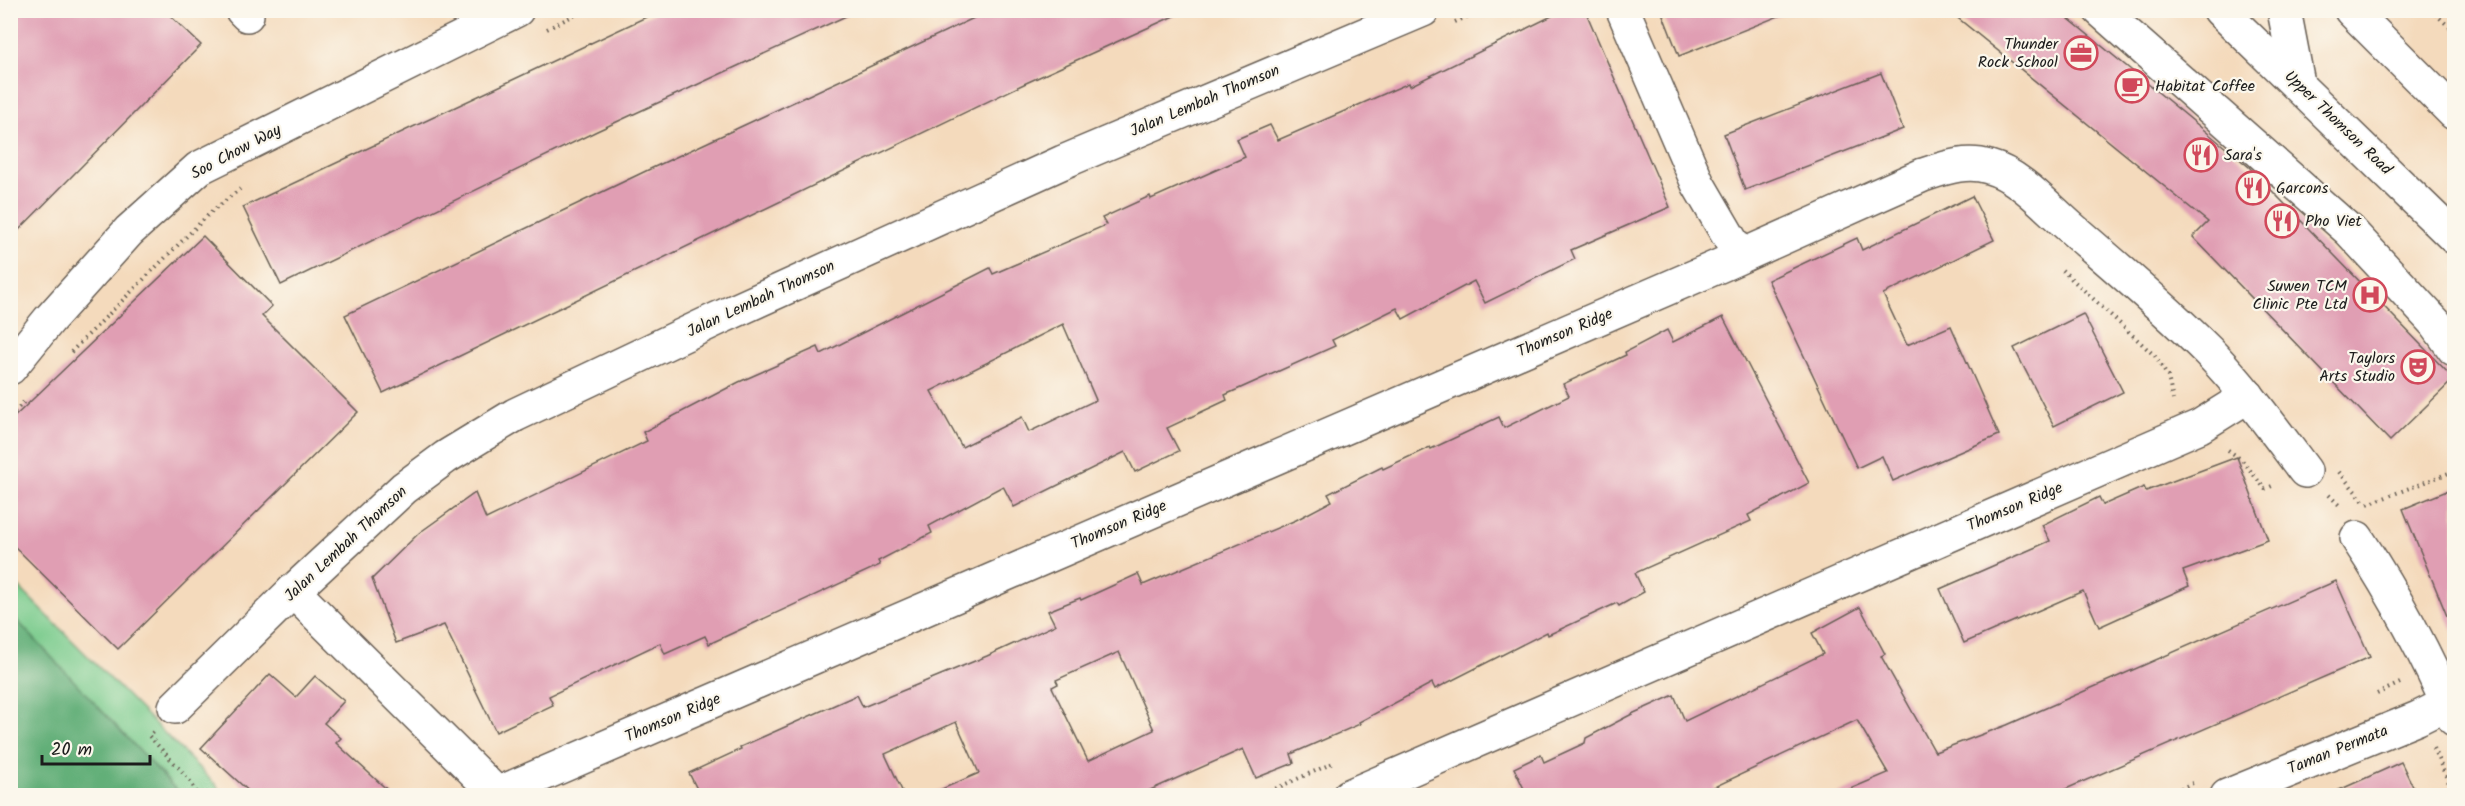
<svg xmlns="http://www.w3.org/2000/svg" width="2465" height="806" font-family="Kalam,sans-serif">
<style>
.green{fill:#79cb8c;stroke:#4a7454;stroke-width:1.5}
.forest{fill:#62af78;stroke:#3f664a;stroke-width:1.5}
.building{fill:#e09eb3;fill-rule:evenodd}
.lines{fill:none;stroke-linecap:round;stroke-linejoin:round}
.minor-casing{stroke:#685e54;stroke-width:36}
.tertiary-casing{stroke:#685e54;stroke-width:36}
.primary-casing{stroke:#685e54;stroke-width:36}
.path{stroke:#685e54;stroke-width:4;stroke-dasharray:1.5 4.5;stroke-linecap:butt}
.minor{stroke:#fff;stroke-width:33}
.tertiary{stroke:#fff;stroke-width:33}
.primary{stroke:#fff;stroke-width:33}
.labels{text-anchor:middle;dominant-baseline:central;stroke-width:4.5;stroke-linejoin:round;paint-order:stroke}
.poi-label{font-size:16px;fill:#1c1c1c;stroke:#fbf7ec;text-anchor:start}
.street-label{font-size:16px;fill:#1c1c1c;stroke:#fbf7ec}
</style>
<rect width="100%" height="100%" fill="#fbf7ec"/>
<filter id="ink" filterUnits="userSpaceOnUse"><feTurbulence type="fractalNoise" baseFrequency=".0167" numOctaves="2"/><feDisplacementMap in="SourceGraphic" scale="12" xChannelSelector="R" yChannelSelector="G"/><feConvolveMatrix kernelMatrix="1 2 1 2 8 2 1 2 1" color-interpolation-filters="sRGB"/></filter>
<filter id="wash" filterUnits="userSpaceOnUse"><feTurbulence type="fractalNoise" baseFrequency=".008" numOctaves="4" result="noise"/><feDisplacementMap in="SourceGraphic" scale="24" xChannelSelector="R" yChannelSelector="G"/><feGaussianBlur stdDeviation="1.35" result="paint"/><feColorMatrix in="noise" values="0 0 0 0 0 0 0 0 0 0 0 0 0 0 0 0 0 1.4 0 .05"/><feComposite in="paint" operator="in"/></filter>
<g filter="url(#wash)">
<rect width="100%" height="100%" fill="#f4dabc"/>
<path class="green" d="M10 578 226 795H11Z"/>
<path class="forest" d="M10 614H11L181 795H11Z"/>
<g id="blocks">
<g class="building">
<path d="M10 10H164L201 45 10 239Z"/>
<path d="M661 10H859L597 131 281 285 243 207Z"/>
<path d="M991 10H1187L1026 83 383 393 345 315 648 170Z"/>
<path d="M1564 10H1585L1670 207 1571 250 1575 259 1485 303 1474 281 1403 319 1397 308 1332 340 1335 346 1225 395 1227 400 1167 428 1179 451 1135 472 1125 452 1014 507 1003 486 929 526 932 533 878 561 880 565 709 644 705 636 665 654 660 643 549 696 553 705 496 732 444 625 396 643 372 579 419 533 475 493 486 519 647 441 643 432 739 382 818 347 821 354 990 268 993 274 1106 225 1102 218 1150 196 1151 199 1245 157 1237 139 1270 125 1278 140 1409 83 1410 86ZM1063 324 1096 400 1029 432 1022 417 962 447 931 391Z"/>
<path d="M1661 10H1789V12L1679 56Z"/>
<path d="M1948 10H2058L2249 167 2454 379 2390 441 2193 237 2208 222Z"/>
<path d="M1881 73 1903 129 1745 190 1724 134Z"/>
<path d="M1972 196 1994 240 1883 294 1907 345 1951 326 1999 435 1893 481 1882 456 1857 468 1768 280 1857 238 1862 250Z"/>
<path d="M203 236 272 306 262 316 358 412 118 649 10 542V421Z"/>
<path d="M2083 314 2123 392 2054 426 2014 348Z"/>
<path d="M1723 317 1809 483 1748 515 1751 521 1635 573 1644 592 1619 606 1617 603 1548 635 1547 632 1435 689 1432 683 1359 722 1360 724 1291 754 1294 763 1256 778 1243 749 1139 795H928L979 773 956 722 885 754 904 795H700L689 773 741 749 740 747 857 695 863 707 987 656 1055 625 1048 611 1080 598 1081 600 1138 574 1143 585 1296 520 1332 501 1328 494 1382 467 1383 469 1430 447 1431 449 1499 417 1504 428 1569 396 1563 384 1626 355 1625 352 1667 330 1673 342ZM1119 652 1154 730 1088 761 1052 687 1058 684 1056 680Z"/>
<path d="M2237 457 2268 540 2183 571 2189 586 2099 627 2083 591 1964 643 1940 589 2050 541 2042 525 2099 497 2103 505 2144 487 2146 491Z"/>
<path d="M2454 488V633L2403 509Z"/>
<path d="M2336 581 2370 657 2052 795H1836L1888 773 1857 720 1714 787 1718 795H1527L1514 768 1541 755 1544 762 1585 743 1586 738 1634 713 1674 695 1685 721 1823 654 1812 633 1860 607 1885 654 1881 656 1935 752 2007 725Z"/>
<path d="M270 674 296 697 315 676 344 701 324 723 341 738 336 743 393 795H253L201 748Z"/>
<path d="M2401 762 2417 795H2328L2386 769Z"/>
</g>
</g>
</g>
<g filter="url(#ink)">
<use href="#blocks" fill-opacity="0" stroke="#685e54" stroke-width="1.5"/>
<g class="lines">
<g class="minor-casing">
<g id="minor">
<path d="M242 10 247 15"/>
<path d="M1623 10 1698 184 1740 256"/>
<path d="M2100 10 2350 231 2436 324 2454 349"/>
<path d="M10 368 49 320 129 231 199 168 517 10"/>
<path d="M2357 538C2395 596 2427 655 2454 719"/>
<path d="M293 591 499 796"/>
<path d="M175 707 293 591 404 488 446 457 515 415 717 319 1063 162 1423 10"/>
<path d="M497 794 1726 263 1923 175C1945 168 1966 160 1989 167 2019 175 2046 206 2069 226 2116 267 2164 307 2208 351 2244 388 2274 430 2305 471"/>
<path d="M1349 796 2200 426 2248 396"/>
<path d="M2227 796 2418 718 2448 703"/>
</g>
</g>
<g class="tertiary-casing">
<path id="tertiary" d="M2284 10 2298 83"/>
</g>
<g class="primary-casing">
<g id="primary">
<path d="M2220 10 2454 237"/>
<path d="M2351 10 2454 113"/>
</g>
</g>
<g class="path">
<path d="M2431 10 2454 31"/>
<path d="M1455 22 1482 10"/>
<path d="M547 29 584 10"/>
<path d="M2062 270 2155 356 2168 377 2173 400"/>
<path d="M71 352 212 211 240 189"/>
<path d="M10 416 25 401"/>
<path d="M2228 450 2242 460 2265 489 2272 486"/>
<path d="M2339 472 2365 503"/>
<path d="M2329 495 2341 507"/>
<path d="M2368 504 2454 471"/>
<path d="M2377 694 2400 683"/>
<path d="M153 732 149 736 188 778 199 796"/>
<path d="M2433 748 2454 794"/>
<path d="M1259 796 1333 763"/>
<path d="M2164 796 2195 782"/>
</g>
<use href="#minor" class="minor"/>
<use href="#tertiary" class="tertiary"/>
<use href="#primary" class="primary"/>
</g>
</g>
<defs>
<g id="office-ring" transform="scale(1.725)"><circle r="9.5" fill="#fbf7ec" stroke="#d1495b" stroke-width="1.5"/><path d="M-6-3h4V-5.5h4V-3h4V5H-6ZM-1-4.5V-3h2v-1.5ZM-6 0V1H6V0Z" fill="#d1495b"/></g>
<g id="cafe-ring" transform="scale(1.725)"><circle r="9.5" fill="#fbf7ec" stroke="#d1495b" stroke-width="1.5"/><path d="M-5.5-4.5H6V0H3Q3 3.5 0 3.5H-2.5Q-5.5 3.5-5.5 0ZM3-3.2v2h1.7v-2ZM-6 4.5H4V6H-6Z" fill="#d1495b"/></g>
<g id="restaurant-ring" transform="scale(1.725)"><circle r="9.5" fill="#fbf7ec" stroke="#d1495b" stroke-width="1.5"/><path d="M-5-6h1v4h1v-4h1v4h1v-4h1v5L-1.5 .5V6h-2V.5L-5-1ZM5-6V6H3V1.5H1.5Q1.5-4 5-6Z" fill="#d1495b"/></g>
<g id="hospital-ring" transform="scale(1.725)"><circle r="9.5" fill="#fbf7ec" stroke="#d1495b" stroke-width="1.5"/><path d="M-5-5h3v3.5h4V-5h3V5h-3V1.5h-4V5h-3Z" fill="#d1495b"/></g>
<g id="theatre-ring" transform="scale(1.725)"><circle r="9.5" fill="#fbf7ec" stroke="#d1495b" stroke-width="1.5"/><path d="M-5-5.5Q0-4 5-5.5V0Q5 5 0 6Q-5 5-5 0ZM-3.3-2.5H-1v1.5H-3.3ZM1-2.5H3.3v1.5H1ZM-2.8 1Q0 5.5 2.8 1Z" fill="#d1495b"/></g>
</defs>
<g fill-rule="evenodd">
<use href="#office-ring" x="2081" y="53"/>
<use href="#cafe-ring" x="2132" y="86"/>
<use href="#restaurant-ring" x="2201" y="155"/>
<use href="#restaurant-ring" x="2253" y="188"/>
<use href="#restaurant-ring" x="2282" y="221"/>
<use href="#hospital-ring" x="2370" y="295"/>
<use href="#theatre-ring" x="2418" y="367"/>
</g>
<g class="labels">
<g class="poi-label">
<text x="2058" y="44" text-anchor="end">Thunder<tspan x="2058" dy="18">Rock School</tspan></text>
<text x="2155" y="86">Habitat Coffee</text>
<text x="2224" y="155">Sara's</text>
<text x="2276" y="188">Garcons</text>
<text x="2305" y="221">Pho Viet</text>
<text x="2347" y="286" text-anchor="end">Suwen TCM<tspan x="2347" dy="18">Clinic Pte Ltd</tspan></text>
<text x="2395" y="358" text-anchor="end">Taylors<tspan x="2395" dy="18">Arts Studio</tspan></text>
</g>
<g class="street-label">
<text transform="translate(1205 101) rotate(-23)">Jalan Lembah Thomson</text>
<text transform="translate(2338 123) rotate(44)">Upper Thomson Road</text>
<text transform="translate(236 152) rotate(-28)">Soo Chow Way</text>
<text transform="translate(761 299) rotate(-25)">Jalan Lembah Thomson</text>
<text transform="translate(1565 333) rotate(-23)">Thomson Ridge</text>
<text transform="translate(2015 507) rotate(-23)">Thomson Ridge</text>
<text transform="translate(1119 525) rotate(-23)">Thomson Ridge</text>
<text transform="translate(346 544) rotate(-43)">Jalan Lembah Thomson</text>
<text transform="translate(673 718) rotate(-23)">Thomson Ridge</text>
<text transform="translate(2338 750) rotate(-22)">Taman Permata</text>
</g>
</g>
<rect width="2465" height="806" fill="none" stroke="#fbf7ec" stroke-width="36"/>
<path d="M42 755v9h108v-9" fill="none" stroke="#1c1c1c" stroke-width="3"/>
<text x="51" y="755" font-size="18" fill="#1c1c1c" stroke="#fbf7ec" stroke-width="4.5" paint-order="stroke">20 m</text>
</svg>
